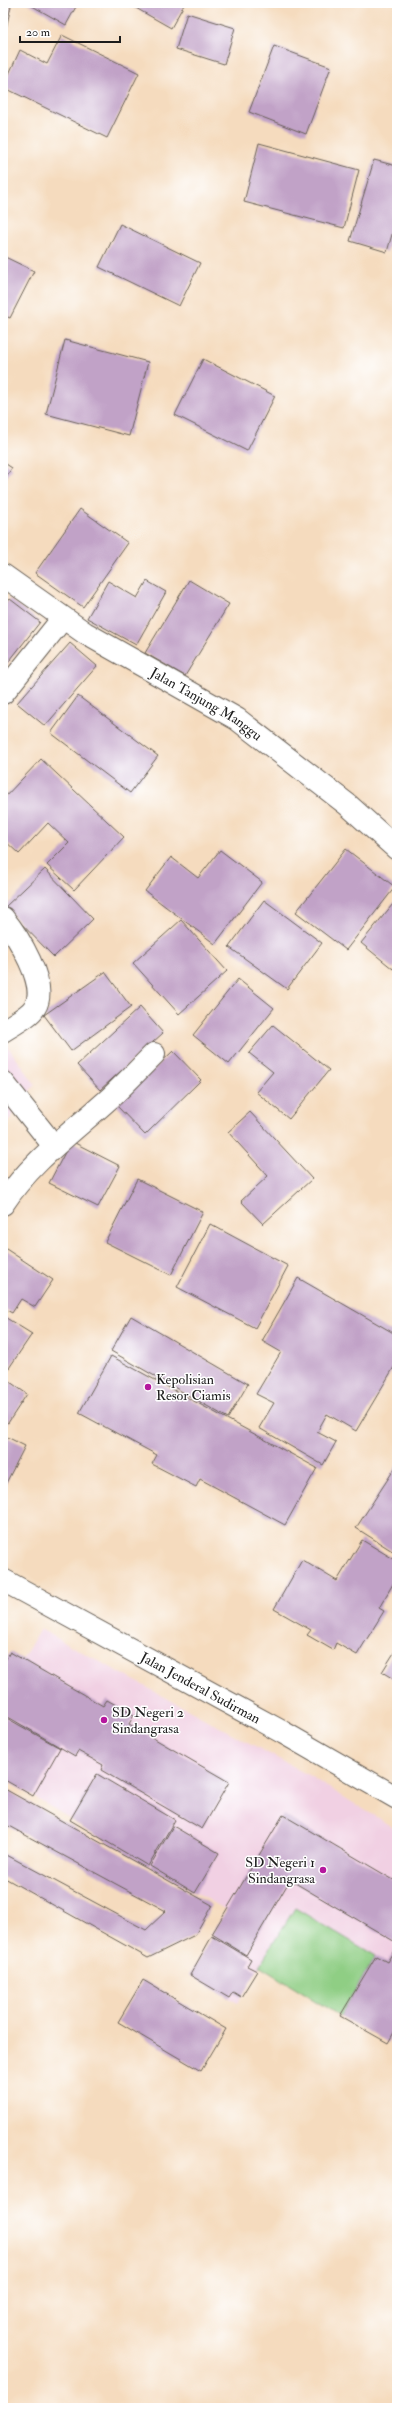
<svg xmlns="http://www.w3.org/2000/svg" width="400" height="2411" font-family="'IM FELL Double Pica',serif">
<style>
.built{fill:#f1d0e3}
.green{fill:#8fce84;stroke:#567550}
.building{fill:#c1a2c7}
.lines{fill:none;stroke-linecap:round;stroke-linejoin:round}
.minor-casing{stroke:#685f55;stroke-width:24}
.trunk-casing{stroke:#685f55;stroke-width:24}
.minor{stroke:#fff;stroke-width:22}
.trunk{stroke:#fff;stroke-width:22}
.poi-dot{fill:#b5179e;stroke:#fff;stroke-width:1.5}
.labels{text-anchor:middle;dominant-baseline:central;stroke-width:3;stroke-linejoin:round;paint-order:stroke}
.street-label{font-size:14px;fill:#1c1c1c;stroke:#fff}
.poi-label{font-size:14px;fill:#1c1c1c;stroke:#fff;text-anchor:start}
</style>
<rect width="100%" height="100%" fill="#fff"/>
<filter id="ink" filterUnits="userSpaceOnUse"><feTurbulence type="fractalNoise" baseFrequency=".025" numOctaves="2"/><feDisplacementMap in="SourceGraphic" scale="8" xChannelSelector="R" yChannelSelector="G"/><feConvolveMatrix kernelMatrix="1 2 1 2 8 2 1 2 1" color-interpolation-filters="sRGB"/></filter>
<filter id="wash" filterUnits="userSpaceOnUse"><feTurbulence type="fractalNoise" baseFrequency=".012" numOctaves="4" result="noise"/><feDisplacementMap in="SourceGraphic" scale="16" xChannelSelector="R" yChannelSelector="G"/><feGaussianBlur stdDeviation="0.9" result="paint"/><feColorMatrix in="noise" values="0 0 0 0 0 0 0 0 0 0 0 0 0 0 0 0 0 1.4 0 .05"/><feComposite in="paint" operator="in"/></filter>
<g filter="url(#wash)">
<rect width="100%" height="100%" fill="#f5dbbe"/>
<g class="built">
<path d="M3 1040 35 1084 3 1129Z"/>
<path d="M40 1629 308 1775 397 1830V2027L388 2043 260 1966 238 2003 190 1975 226 1910 3 1779V1664L22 1660Z"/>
</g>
<path class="green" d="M295 1908 376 1956 340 2016 259 1966Z"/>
<g id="blocks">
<g class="building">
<path d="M27 3H78L66 25Z"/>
<path d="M127 3H185L171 28Z"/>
<path d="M3 5 11 6 4 38H3Z"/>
<path d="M187 13 235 28 224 64 176 49Z"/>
<path d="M62 35 139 73 107 138 3 87 20 50 47 64Z"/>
<path d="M274 46 331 67 306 134 249 112Z"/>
<path d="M259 143 359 170 344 228 244 202Z"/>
<path d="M374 160 397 166V217L387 252 350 241Z"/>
<path d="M120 224 200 263 179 306 99 267Z"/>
<path d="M3 256 34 271 10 318 3 315Z"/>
<path d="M65 340 148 362 129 436 46 414Z"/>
<path d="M203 359 275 396 247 451 175 415Z"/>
<path d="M3 462 12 468 3 481Z"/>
<path d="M80 509 128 543 83 607 35 573Z"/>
<path d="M189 580 229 604 185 676 145 653Z"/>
<path d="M108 581 137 598 147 581 166 592 136 645 87 618Z"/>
<path d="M10 599 40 622 3 669V607Z"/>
<path d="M70 643 97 666 45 726 17 703Z"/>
<path d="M78 696 158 756 130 793 51 733Z"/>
<path d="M41 759 124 837 74 890 47 865 69 843 48 823 19 854 3 839V799Z"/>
<path d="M346 849 395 887 346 950 296 912Z"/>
<path d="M220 850 262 882 215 944 145 891 171 857 198 878Z"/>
<path d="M45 869 93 919 54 957 5 907Z"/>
<path d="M397 899V964L393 969 361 943Z"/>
<path d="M264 900 322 943 287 989 229 947Z"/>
<path d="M181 920 227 971 179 1014 133 963Z"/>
<path d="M105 972 131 1007 71 1051 44 1015Z"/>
<path d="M238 979 274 1008 229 1064 193 1035Z"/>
<path d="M140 1007 163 1033 100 1090 77 1065Z"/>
<path d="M273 1025 329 1070 289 1119 256 1092 273 1072 249 1053Z"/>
<path d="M173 1051 201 1080 145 1135 116 1105Z"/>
<path d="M250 1112 312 1179 263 1224 241 1201 268 1176 228 1132Z"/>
<path d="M71 1141 120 1166 98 1207 49 1183Z"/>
<path d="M137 1179 203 1212 171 1275 105 1242Z"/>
<path d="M210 1224 288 1266 255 1328 177 1287Z"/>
<path d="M3 1247 53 1280 35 1307 21 1299 12 1313 3 1308Z"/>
<path d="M298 1278 397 1335V1362L356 1431 327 1414 317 1432 336 1442 323 1465 259 1428 274 1403 256 1394 281 1352 262 1341Z"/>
<path d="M3 1316 32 1334 3 1377 27 1394 8 1423 3 1420Z"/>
<path d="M131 1316 248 1384 228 1418 111 1351Z"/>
<path d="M111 1356 317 1468 285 1525 200 1479 196 1487 152 1464 157 1455 79 1413Z"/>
<path d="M3 1435 25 1446 3 1489Z"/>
<path d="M397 1465V1554L356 1528Z"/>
<path d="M362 1540 397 1561V1577L379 1608 384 1611 357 1655 336 1643 333 1650 307 1635 311 1630 274 1609 302 1560 337 1581Z"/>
<path d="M397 1648V1681L382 1672Z"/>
<path d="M10 1652 103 1706 107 1700 134 1715 129 1724 229 1782 202 1829 101 1770 103 1765 78 1751 75 1756 3 1714V1664Z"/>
<path d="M3 1716 60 1748 33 1796 3 1779Z"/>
<path d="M97 1774 175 1820 148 1866 70 1820Z"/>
<path d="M3 1788 212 1905 195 1935 148 1958 3 1877V1853L146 1930 166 1911 3 1823Z"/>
<path d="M283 1815 397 1882V1943L290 1880 246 1955 212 1934Z"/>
<path d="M173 1826 219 1853 195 1893 150 1866Z"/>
<path d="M212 1936 251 1959 247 1966 257 1971 241 1997 233 1992 229 1998 190 1975Z"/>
<path d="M397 1946V2027L388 2043 340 2016 376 1956 387 1962Z"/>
<path d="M143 1980 226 2029 201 2071 118 2022Z"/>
</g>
</g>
</g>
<g filter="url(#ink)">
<use href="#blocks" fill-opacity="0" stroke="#685f55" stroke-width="1"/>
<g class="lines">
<g class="minor-casing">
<g id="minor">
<path id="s1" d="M3 575 85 633 237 719 348 805 397 849"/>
<path d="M3 693 63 618"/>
<path d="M3 918C17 935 49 985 35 1007 29 1017 13 1024 3 1031"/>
<path d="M3 1082 54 1146"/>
<path d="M3 1204C31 1161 74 1131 111 1097 126 1083 140 1068 154 1054"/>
</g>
</g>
<g class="trunk-casing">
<g id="trunk">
<path id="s2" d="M3 1580 284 1733 397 1798"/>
</g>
</g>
<use href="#minor" class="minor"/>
<use href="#trunk" class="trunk"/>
</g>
</g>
<g class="poi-dot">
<circle cx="148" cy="1387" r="4"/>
<circle cx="104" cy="1720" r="4"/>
<circle cx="323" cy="1870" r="4"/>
</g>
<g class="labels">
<g class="street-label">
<text stroke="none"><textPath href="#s1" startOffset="241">Jalan Tanjung Manggu</textPath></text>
<text stroke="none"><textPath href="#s2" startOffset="225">Jalan Jenderal Sudirman</textPath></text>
</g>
<g class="poi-label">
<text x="156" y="1379">Kepolisian<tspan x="156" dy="16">Resor Ciamis</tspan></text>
<text x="112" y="1712">SD Negeri 2<tspan x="112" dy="16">Sindangrasa</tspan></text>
<text x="315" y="1862" text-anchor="end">SD Negeri 1<tspan x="315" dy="16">Sindangrasa</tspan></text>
</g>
</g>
<rect width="400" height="2411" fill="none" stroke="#fff" stroke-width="16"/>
<path d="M20 36v6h100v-6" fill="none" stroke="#1c1c1c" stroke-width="2"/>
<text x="26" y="36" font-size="12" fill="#1c1c1c" stroke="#ffffff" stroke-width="3" paint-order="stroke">20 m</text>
</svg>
